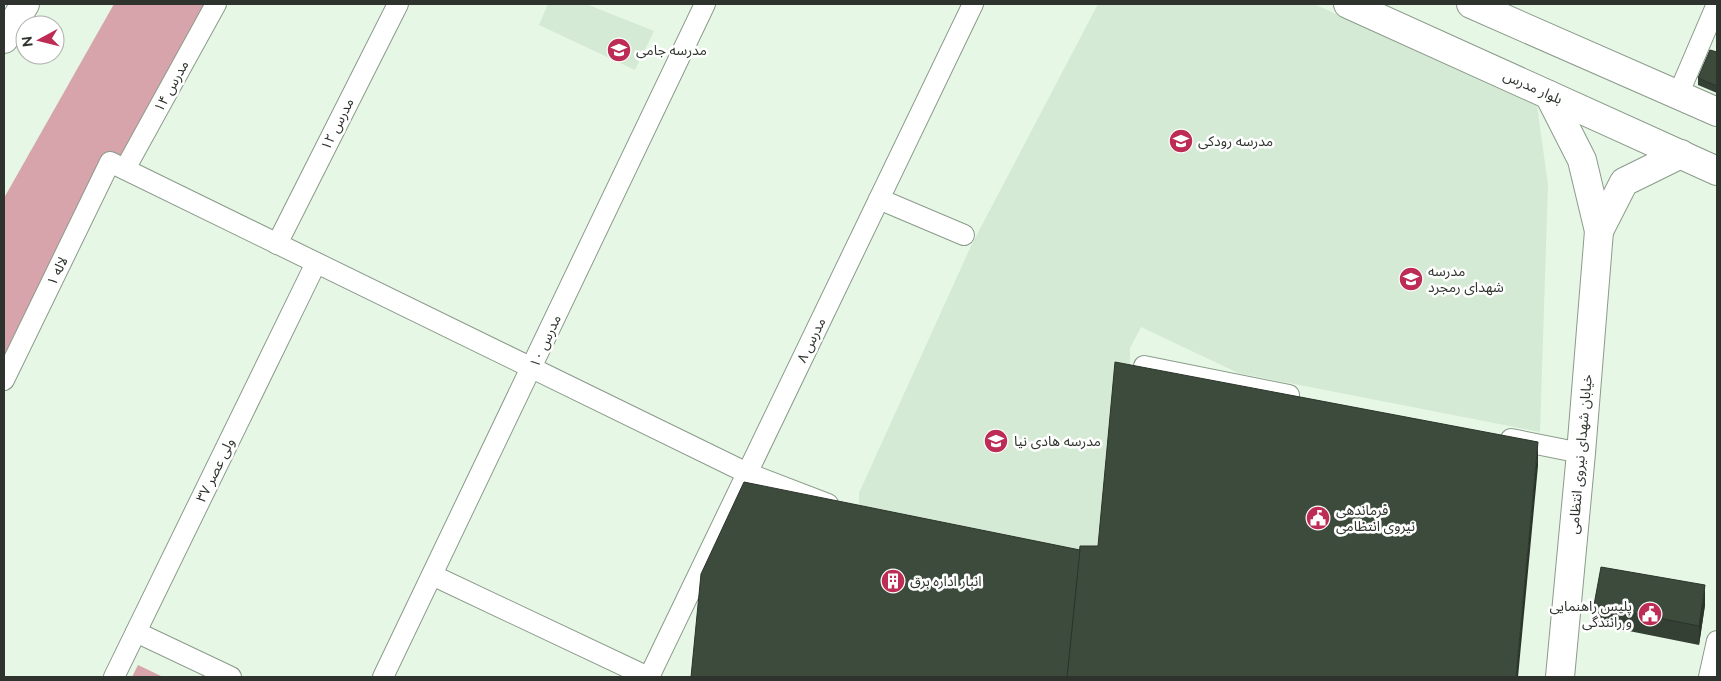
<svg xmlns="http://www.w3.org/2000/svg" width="1721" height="681" font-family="Raleway,'Noto Sans Arabic',sans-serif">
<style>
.built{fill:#d4ead4}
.forest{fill:#d7a4ab}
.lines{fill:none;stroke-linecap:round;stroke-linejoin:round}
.street-casing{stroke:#8b9b8b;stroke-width:22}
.secondary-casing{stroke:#8b9b8b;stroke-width:30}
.highway-casing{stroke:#8b9b8b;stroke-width:30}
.street{stroke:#fff;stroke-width:20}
.secondary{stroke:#fff;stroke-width:28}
.highway{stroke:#fff;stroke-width:28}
.wall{fill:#344034}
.shaded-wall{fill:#2b342b}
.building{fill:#3d4b3d;stroke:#2b342b}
.labels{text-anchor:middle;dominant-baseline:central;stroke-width:5;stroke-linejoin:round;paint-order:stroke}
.poi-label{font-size:14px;fill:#2e342d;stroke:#fff;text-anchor:start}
.street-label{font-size:14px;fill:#2e342d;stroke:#fff}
</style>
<rect width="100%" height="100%" fill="#e6f7e6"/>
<g class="built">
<path d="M548 4H586L654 31 635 70 539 25Z"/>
<path d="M1098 4H1314L1537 105 1548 185 1540 432 1238 373 1141 327 1130 348V389L1098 570 859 525V493L971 246Z"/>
</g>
<g class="forest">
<path d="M114 4H204L4 380V198Z"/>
<path d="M138 665 163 677H132Z"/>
</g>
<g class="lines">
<g class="street-casing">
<g id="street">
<path d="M1678 95 1717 4"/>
<path d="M125 169 216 4"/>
<path d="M879 199 964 235"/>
<path d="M277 244 398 4"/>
<path d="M1144 366 1289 395"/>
<path d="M4 380 110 162 747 473 828 504"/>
<path d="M1511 439 1581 453"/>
<path d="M432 575 648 677"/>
<path d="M136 632 231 677"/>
<path d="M114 677 316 263"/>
<path d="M383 677 705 4"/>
<path d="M649 677 973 4"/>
<path d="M1709 677 1717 641"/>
</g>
</g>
<g class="secondary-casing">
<g id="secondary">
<path d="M1348 4 1717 171"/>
<path d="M1471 4 1717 112"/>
<path d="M1549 95 1582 160 1599 231 1624 182 1681 154"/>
<path d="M1560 677 1581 453 1599 231"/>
</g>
</g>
<g class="highway-casing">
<path id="highway" d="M4 39 25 4"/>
</g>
<use href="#street" class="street"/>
<use href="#secondary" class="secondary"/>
<use href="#highway" class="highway"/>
</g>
<g class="wall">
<path d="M1717 52V93L1698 85V78Z"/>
<path d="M1594 605H1705L1699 645 1594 624Z"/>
</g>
<g class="shaded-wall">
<path d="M1538 442V466L1518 677H1516Z"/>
<path d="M1705 585V605L1699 645V626Z"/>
</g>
<g class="building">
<path d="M1710 50 1717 52V86L1698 78Z"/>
<path d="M1115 362 1538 442 1516 677H1067L1080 546H1098Z"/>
<path d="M744 482 1080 550 1067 677H691L701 574Z"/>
<path d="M1601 567 1705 585 1699 626 1594 605Z"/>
</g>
<defs>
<g id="school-disc" transform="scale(1.25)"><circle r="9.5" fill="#bc2c54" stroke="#fff"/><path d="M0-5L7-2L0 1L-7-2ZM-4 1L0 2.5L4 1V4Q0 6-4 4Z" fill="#fff"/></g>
<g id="civic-disc" transform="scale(1.25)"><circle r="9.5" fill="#bc2c54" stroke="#fff"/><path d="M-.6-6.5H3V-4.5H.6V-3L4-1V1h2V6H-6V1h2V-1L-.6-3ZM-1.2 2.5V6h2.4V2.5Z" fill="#fff"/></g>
<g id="building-disc" transform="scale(1.25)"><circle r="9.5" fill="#bc2c54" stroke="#fff"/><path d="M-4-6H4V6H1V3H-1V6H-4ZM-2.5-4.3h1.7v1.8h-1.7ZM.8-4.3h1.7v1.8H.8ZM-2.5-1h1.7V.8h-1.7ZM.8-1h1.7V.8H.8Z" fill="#fff"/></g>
</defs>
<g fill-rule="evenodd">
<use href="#school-disc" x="619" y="50"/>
<use href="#school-disc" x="1181" y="141"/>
<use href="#school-disc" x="1411" y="279"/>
<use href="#school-disc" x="996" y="441"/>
<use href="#civic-disc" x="1318" y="518"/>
<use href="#building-disc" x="893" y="581"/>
<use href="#civic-disc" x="1650" y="614"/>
</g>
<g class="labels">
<g class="poi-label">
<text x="636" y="50">مدرسه جامی</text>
<text x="1198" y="141">مدرسه رودکی</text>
<text x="1428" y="271">مدرسه<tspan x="1428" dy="16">شهدای رمجرد</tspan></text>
<text x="1014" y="441">مدرسه هادی نیا</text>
<text x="1336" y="510">فرماندهی<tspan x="1336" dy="16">نیروی انتظامی</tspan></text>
<text x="910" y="581">انبار اداره برق</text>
<text x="1632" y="606" text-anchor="end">پلیس راهنمایی<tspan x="1632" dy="16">و رانندگی</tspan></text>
</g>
<g class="street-label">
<text transform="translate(171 86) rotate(-61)">مدرس ۱۴</text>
<text transform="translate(1533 87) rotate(24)">بلوار مدرس</text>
<text transform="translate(337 124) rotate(-63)">مدرس ۱۲</text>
<text transform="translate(57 271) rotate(-64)">لاله ۱</text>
<text transform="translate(811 340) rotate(-64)">مدرس ۸</text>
<text transform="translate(545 341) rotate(-65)">مدرس ۱۰</text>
<text transform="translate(1580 454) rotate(-85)">خیابان شهدای نیروی انتظامی</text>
<text transform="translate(215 470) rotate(-64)">ولی عصر ۳۷</text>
</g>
</g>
<rect width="1721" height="681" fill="none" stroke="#2e342d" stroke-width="10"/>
<g transform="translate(40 40) rotate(263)"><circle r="24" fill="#ffffff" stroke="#abaeab"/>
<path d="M0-4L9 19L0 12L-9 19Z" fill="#bc2c54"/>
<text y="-8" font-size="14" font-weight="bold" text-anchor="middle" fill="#2e342d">N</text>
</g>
</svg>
